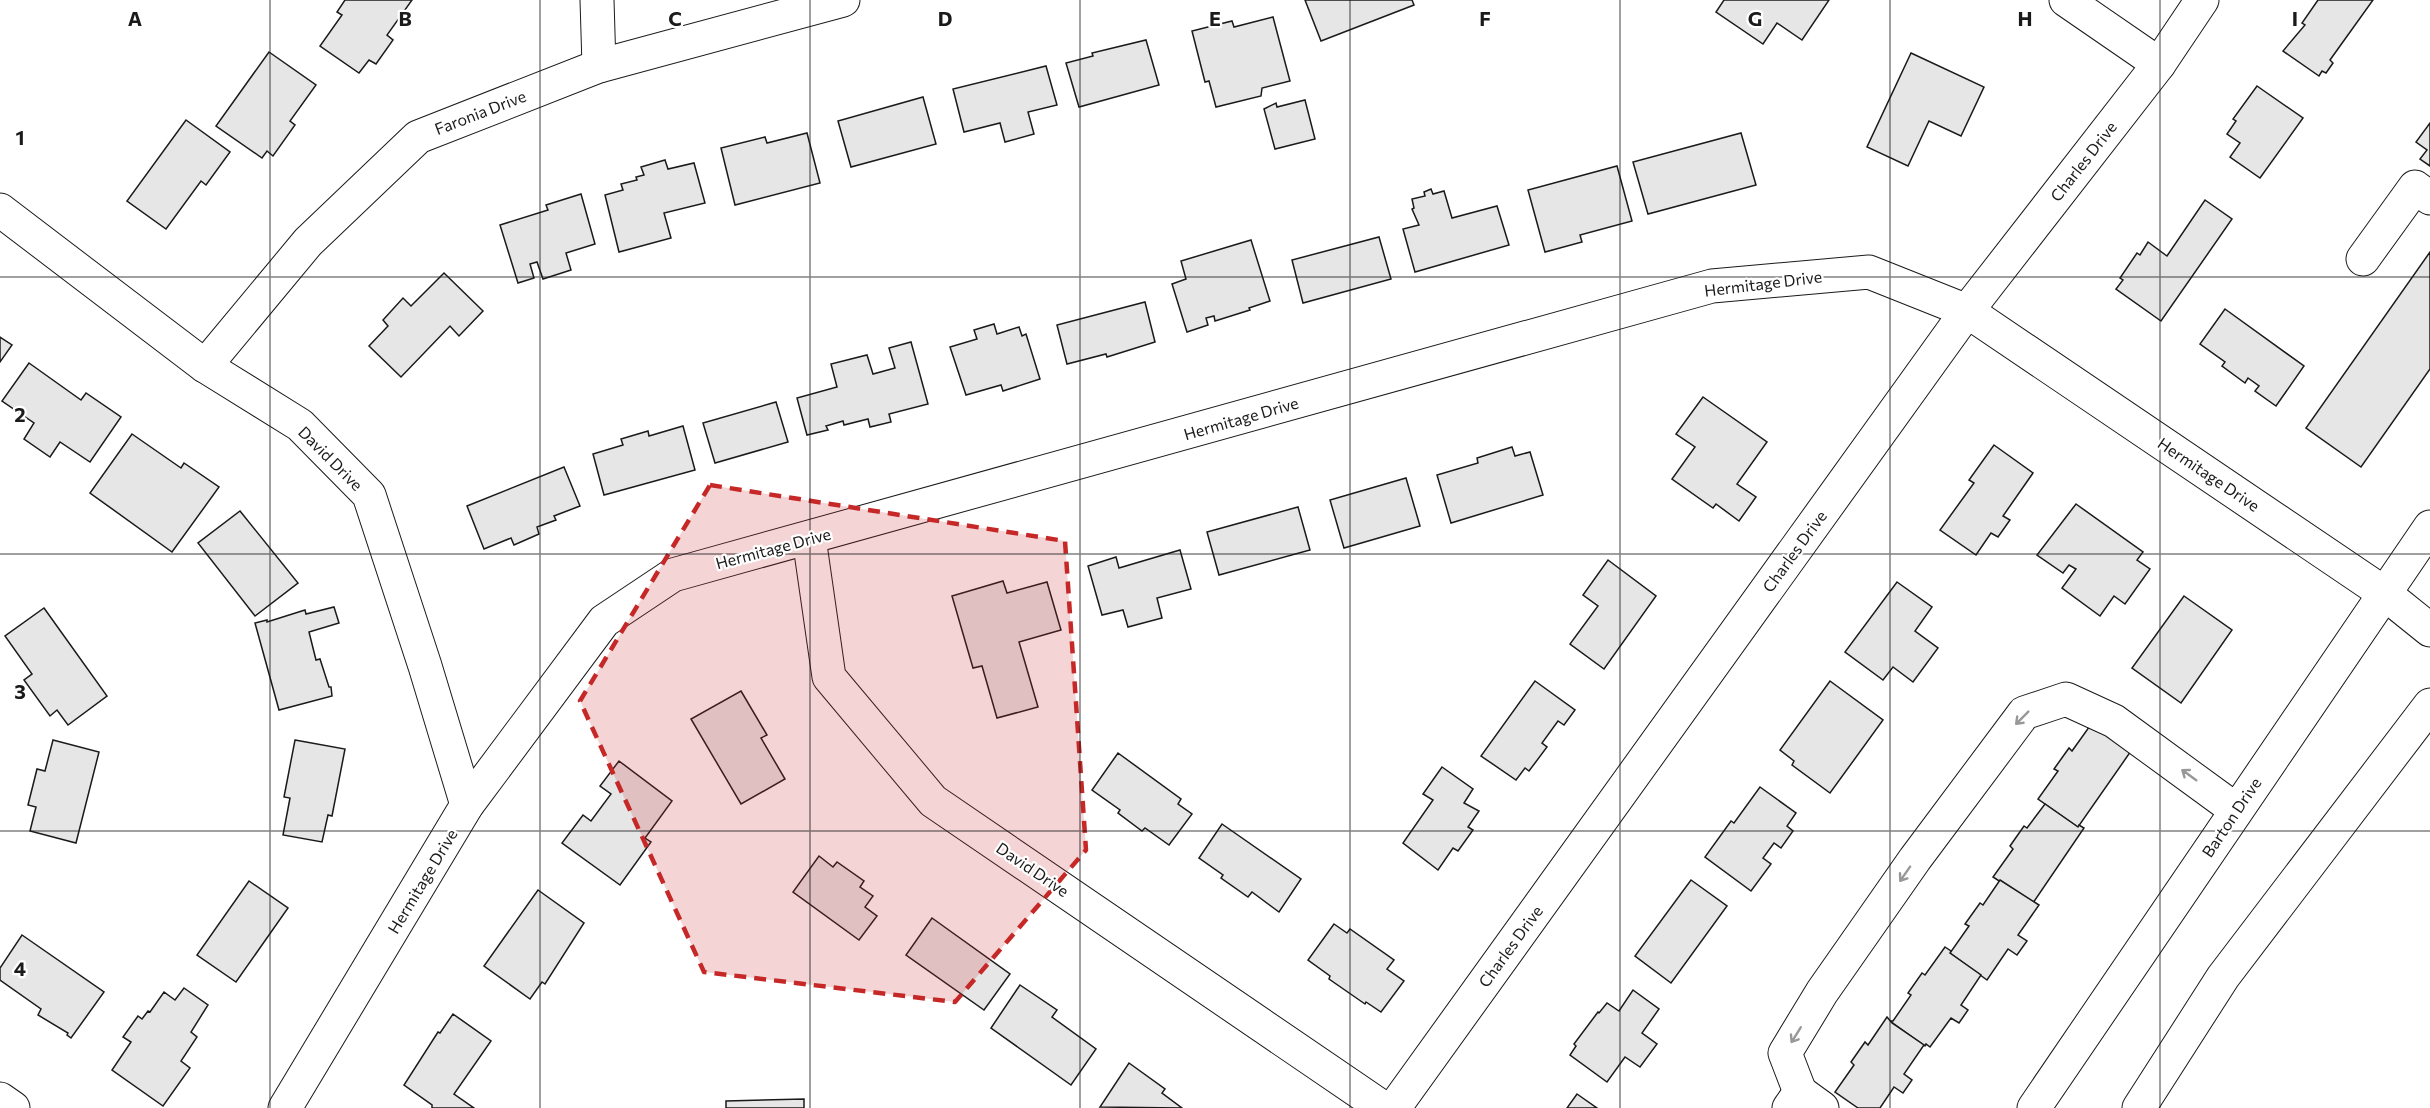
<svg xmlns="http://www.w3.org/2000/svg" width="2430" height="1108" font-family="Commissioner,sans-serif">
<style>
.building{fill:#e6e6e6;stroke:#1a1a1a;stroke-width:1.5}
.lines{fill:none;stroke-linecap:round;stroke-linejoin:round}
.minor-casing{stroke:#1a1a1a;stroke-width:35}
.minor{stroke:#fff;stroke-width:33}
.oneway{stroke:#989898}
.marked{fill:#c62828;fill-opacity:0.2;stroke:#c62828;stroke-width:4.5;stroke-dasharray:12 8;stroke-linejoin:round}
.grid{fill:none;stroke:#1a1a1a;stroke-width:1.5;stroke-opacity:0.55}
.labels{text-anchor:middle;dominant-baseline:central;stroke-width:4.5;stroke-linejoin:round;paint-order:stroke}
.street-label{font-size:16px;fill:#1a1a1a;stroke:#fff}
.grid-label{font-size:20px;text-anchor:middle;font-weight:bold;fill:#1a1a1a;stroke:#fff;stroke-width:4.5;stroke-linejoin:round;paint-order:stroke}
</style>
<rect width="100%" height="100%" fill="#fff"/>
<g class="building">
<path d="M345 0H412L387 35 393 40 376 64 369 60 359 73 320 46 342 15 337 12Z"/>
<path d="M1305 0H1412L1414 5 1321 41Z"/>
<path d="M1724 0H1829L1802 40 1777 23 1763 44 1716 12Z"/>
<path d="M2318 0H2373L2330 60 2333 63 2326 73 2322 71 2319 76 2283 51 2305 25 2302 23Z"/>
<path d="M1273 17 1290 81 1262 88 1261 96 1216 107 1209 81 1205 82 1192 31 1232 21 1234 27Z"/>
<path d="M1146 40 1159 85 1079 107 1066 63 1093 56 1092 53Z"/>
<path d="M269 52 316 85 290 121 295 125 273 156 267 151 262 158 216 126Z"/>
<path d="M1911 53 1984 87 1961 136 1929 121 1908 166 1867 147Z"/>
<path d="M1046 66 1057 105 1028 112 1034 134 1005 142 1000 123 964 132 953 89Z"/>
<path d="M2257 86 2303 118 2260 178 2230 157 2240 143 2227 134 2236 121 2233 119Z"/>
<path d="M923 97 936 144 851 167 838 121Z"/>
<path d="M1305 100 1315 139 1275 149 1264 109 1276 103 1277 107Z"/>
<path d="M186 120 230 152 206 185 201 181 166 229 127 201Z"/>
<path d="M2430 123V166L2420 159 2427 150 2416 142Z"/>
<path d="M807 133 820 183 735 205 721 148 765 137 767 143Z"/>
<path d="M1741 133 1756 185 1648 214 1633 162Z"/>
<path d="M665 160 668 169 694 163 705 203 664 213 671 238 619 252 605 195 623 190 621 184 637 180 636 177 644 175 641 167Z"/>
<path d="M1617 166 1632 221 1580 235 1582 242 1545 252 1528 190Z"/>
<path d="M1431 189 1433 194 1444 191 1452 218 1497 206 1509 245 1415 272 1403 229 1419 225 1412 209 1414 208 1412 199 1425 196 1424 192Z"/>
<path d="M581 194 595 244 566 253 571 270 543 279 537 262 530 264 534 278 518 283 500 225 548 210 546 205Z"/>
<path d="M2205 200 2232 219 2161 321 2116 289 2123 280 2120 278 2137 253 2140 255 2148 242 2167 256Z"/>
<path d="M1379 237 1391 279 1303 303 1292 260Z"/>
<path d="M1251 240 1270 301 1249 308 1250 310 1215 321 1214 316 1206 318 1208 325 1187 332 1172 284 1186 279 1181 261Z"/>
<path d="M2430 252V369L2361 467 2306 428Z"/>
<path d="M444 273 483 311 459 336 450 326 401 377 369 346 388 326 383 320 403 298 411 306Z"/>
<path d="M1145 302 1155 342 1107 357 1106 354 1067 364 1057 325Z"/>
<path d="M2225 309 2304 366 2276 406 2255 391 2259 386 2248 378 2245 383 2222 366 2225 362 2200 344Z"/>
<path d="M994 324 997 334 1019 327 1022 336 1026 334 1040 379 1003 391 1001 385 966 395 950 347 977 339 974 330Z"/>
<path d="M0 337 12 345 0 362Z"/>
<path d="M911 342 928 404 889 414 891 422 870 427 868 419 844 425 843 421 826 426 828 430 807 435 797 398 837 387 831 364 867 355 873 374 895 368 889 348Z"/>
<path d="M29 363 81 400 86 393 121 417 90 462 60 442 50 457 24 439 34 423 2 401Z"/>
<path d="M1703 397 1767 442 1737 484 1756 497 1739 521 1716 504 1713 508 1672 479 1695 447 1676 434Z"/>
<path d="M776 402 788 442 715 463 703 423Z"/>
<path d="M683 426 695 470 604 495 593 454 623 445 621 439 648 431 649 436Z"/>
<path d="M132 434 181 468 184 463 219 487 172 552 90 493Z"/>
<path d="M1994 445 2033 473 2003 516 2010 520 1998 537 1991 533 1976 555 1940 530 1974 483 1969 480Z"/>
<path d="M1512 447 1515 456 1530 452 1543 495 1451 523 1437 475 1478 463 1477 458Z"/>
<path d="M564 467 580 506 554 516 556 520 537 527 539 534 514 545 511 538 484 549 467 506Z"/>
<path d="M1406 478 1420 526 1344 548 1330 500Z"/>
<path d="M2076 504 2143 552 2137 560 2150 569 2125 604 2114 596 2100 616 2062 588 2076 569 2069 565 2063 573 2037 555Z"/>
<path d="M1298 507 1310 550 1219 575 1207 532Z"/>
<path d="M240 511 298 583 255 616 198 543Z"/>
<path d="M1180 550 1191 589 1157 598 1162 618 1128 627 1123 610 1102 615 1088 566 1116 557 1119 568Z"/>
<path d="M1608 560 1656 596 1604 669 1570 644 1598 606 1583 595Z"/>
<path d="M1003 581 1007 593 1047 582 1061 630 1019 642 1038 707 997 718 982 666 973 668 952 596Z"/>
<path d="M1897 582 1932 607 1915 631 1938 648 1913 682 1893 667 1883 680 1845 652Z"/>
<path d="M2184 596 2232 630 2181 703 2132 668Z"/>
<path d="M334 607 339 623 309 632 316 660 320 659 329 687H331L332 696 279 710 255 623 267 620V622L305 610 306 614Z"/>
<path d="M44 608 107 696 68 725 57 710 50 716 24 680 32 674 5 636Z"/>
<path d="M1535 681 1575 710 1564 725 1558 721 1542 743 1547 747 1529 771 1525 768 1516 780 1481 756Z"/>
<path d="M1830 681 1883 720 1830 793 1792 765 1794 761 1780 750Z"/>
<path d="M741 691 767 735 761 738 785 779 741 804 691 719Z"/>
<path d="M2092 723 2131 751 2078 827 2038 799 2058 771 2054 769 2069 748 2072 751Z"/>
<path d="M53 740 99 752 76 843 30 831 36 807 28 805 37 769 45 771Z"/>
<path d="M295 740 345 749 332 816 328 815 322 842 283 835 290 798 284 797Z"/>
<path d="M1118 753 1181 799 1178 804 1192 814 1169 845 1145 828 1142 831 1118 813 1120 810 1092 790Z"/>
<path d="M619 761 672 801 645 838 651 842 620 885 562 843 583 815 591 821 611 794 600 786Z"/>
<path d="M1442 767 1473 789 1464 803 1479 811 1468 827 1473 830 1458 851 1453 848 1438 870 1403 843 1433 800 1423 794Z"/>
<path d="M1760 787 1796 813 1787 826 1793 831 1781 848 1774 843 1763 858 1771 864 1751 891 1705 857 1731 821 1734 823Z"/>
<path d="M2045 804 2078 827 2079 825 2084 828 2033 903 1993 877 2013 849 2010 846 2024 826 2027 828Z"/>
<path d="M1222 824 1301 879 1279 912 1252 892 1248 897 1221 878 1223 875 1199 858Z"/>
<path d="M819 856 833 867 837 862 864 881 860 887 873 896 865 907 877 916 859 940 793 892Z"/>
<path d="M1691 880 1727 906 1671 983 1635 956Z"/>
<path d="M2000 880 2039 905 2018 935 2027 941 2017 955 2008 949 1987 980 1950 953 1969 926 1965 924 1980 903 1983 905Z"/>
<path d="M249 881 288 908 236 982 197 955Z"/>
<path d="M538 890 584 923 545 984 542 982 530 999 484 966Z"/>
<path d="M932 918 1010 974 984 1010 906 955Z"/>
<path d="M1334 924 1347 933 1350 929 1394 960 1387 969 1404 981 1381 1012 1366 1002 1365 1004 1329 979 1330 976 1308 960Z"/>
<path d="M22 935 104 992 71 1038 67 1035 68 1033 38 1015 41 1009 0 980V968Z"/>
<path d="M1945 947 1951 951 1950 953 1981 975 1961 1005 1968 1010 1959 1023 1951 1018 1930 1047 1926 1044 1925 1046 1890 1021H1893L1911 995 1908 993 1922 973 1925 975Z"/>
<path d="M1020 985 1057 1010 1052 1017 1096 1049 1071 1085 991 1028Z"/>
<path d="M184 988 208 1005 191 1032 197 1037 181 1061 190 1068 163 1106 112 1070 131 1042 123 1037 138 1016 142 1019 148 1011 150 1012 164 992 175 1000Z"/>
<path d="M1633 990 1659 1009 1642 1033 1657 1044 1640 1067 1625 1057 1607 1082 1570 1055 1576 1046 1574 1044 1598 1012 1599 1013 1607 1003 1619 1011Z"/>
<path d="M453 1014 491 1041 454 1094 474 1108H432V1105L404 1085 438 1032 440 1033Z"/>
<path d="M1887 1017 1892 1023 1924 1045 1904 1074 1912 1080 1903 1093 1894 1087 1880 1108H1858L1835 1092 1854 1065 1851 1062 1865 1042 1868 1045Z"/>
<path d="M1129 1063 1165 1089 1162 1093 1182 1108 1100 1107Z"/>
<path d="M1577 1094 1597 1108H1567Z"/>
<path d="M804 1099V1108H726V1101Z"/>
</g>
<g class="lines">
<g class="minor-casing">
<g id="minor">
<path d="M597 0 599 66"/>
<path d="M2066 0 2159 64"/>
<path d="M0 210 205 366 300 425 369 495 425 666 467 805"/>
<path d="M2363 259 2415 187 2430 198"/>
<path d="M205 366 308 242 418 137 599 66 843 0"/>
<path d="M809 538 829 677 933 801 1383 1108"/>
<path d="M1800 1092 1785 1053 1822 992 1915 859 2024 713 2066 699 2114 721 2236 810"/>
<path d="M0 1099 13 1108"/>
<path d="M285 1108 467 805 604 621 673 575 1712 286 1869 272 1967 311 2384 593 2430 630"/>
<path d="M1394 1108 1967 311 2159 64 2202 0"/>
<path d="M1789 1108 1800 1092 1822 1108"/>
<path d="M2034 1108 2430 527"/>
<path d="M2139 1108 2223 977 2430 705"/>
</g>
</g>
<use href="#minor" class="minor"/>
</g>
<defs><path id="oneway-shaft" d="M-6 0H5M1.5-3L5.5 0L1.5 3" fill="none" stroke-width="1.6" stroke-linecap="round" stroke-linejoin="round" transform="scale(1.5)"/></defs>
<g class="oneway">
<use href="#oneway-shaft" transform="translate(2022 718) rotate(135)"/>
<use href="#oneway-shaft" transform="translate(2189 775) rotate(-144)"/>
<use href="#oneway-shaft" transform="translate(1905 874) rotate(125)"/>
<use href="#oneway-shaft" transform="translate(1796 1035) rotate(122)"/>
</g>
<path class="marked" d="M710 485 1065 541 1086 850 955 1002 704 972 580 701Z"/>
<path class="grid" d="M270 0V1108M540 0V1108M810 0V1108M1080 0V1108M1350 0V1108M1620 0V1108M1890 0V1108M2160 0V1108M0 277H2430M0 554H2430M0 831H2430"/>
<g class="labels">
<g class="street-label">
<text transform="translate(480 112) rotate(-21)">Faronia Drive</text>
<text transform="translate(2083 161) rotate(-52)">Charles Drive</text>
<text transform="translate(1763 283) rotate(-7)">Hermitage Drive</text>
<text transform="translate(1241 418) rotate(-16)">Hermitage Drive</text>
<text transform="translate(331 458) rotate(45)">David Drive</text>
<text transform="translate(2209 474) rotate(34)">Hermitage Drive</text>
<text transform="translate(773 548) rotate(-15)">Hermitage Drive</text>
<text transform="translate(1794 551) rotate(-54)">Charles Drive</text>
<text transform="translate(2231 817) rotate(-56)">Barton Drive</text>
<text transform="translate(1033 869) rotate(34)">David Drive</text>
<text transform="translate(422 881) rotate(-59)">Hermitage Drive</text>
<text transform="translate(1510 946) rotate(-54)">Charles Drive</text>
</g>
</g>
<g class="grid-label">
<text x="135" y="26">A</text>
<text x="405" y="26">B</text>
<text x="675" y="26">C</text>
<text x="945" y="26">D</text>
<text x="1215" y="26">E</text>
<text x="1485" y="26">F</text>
<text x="1755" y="26">G</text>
<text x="2025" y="26">H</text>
<text x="2295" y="26">I</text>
<text x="20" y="145">1</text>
<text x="20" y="422">2</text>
<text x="20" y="699">3</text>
<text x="20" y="976">4</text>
</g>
</svg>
